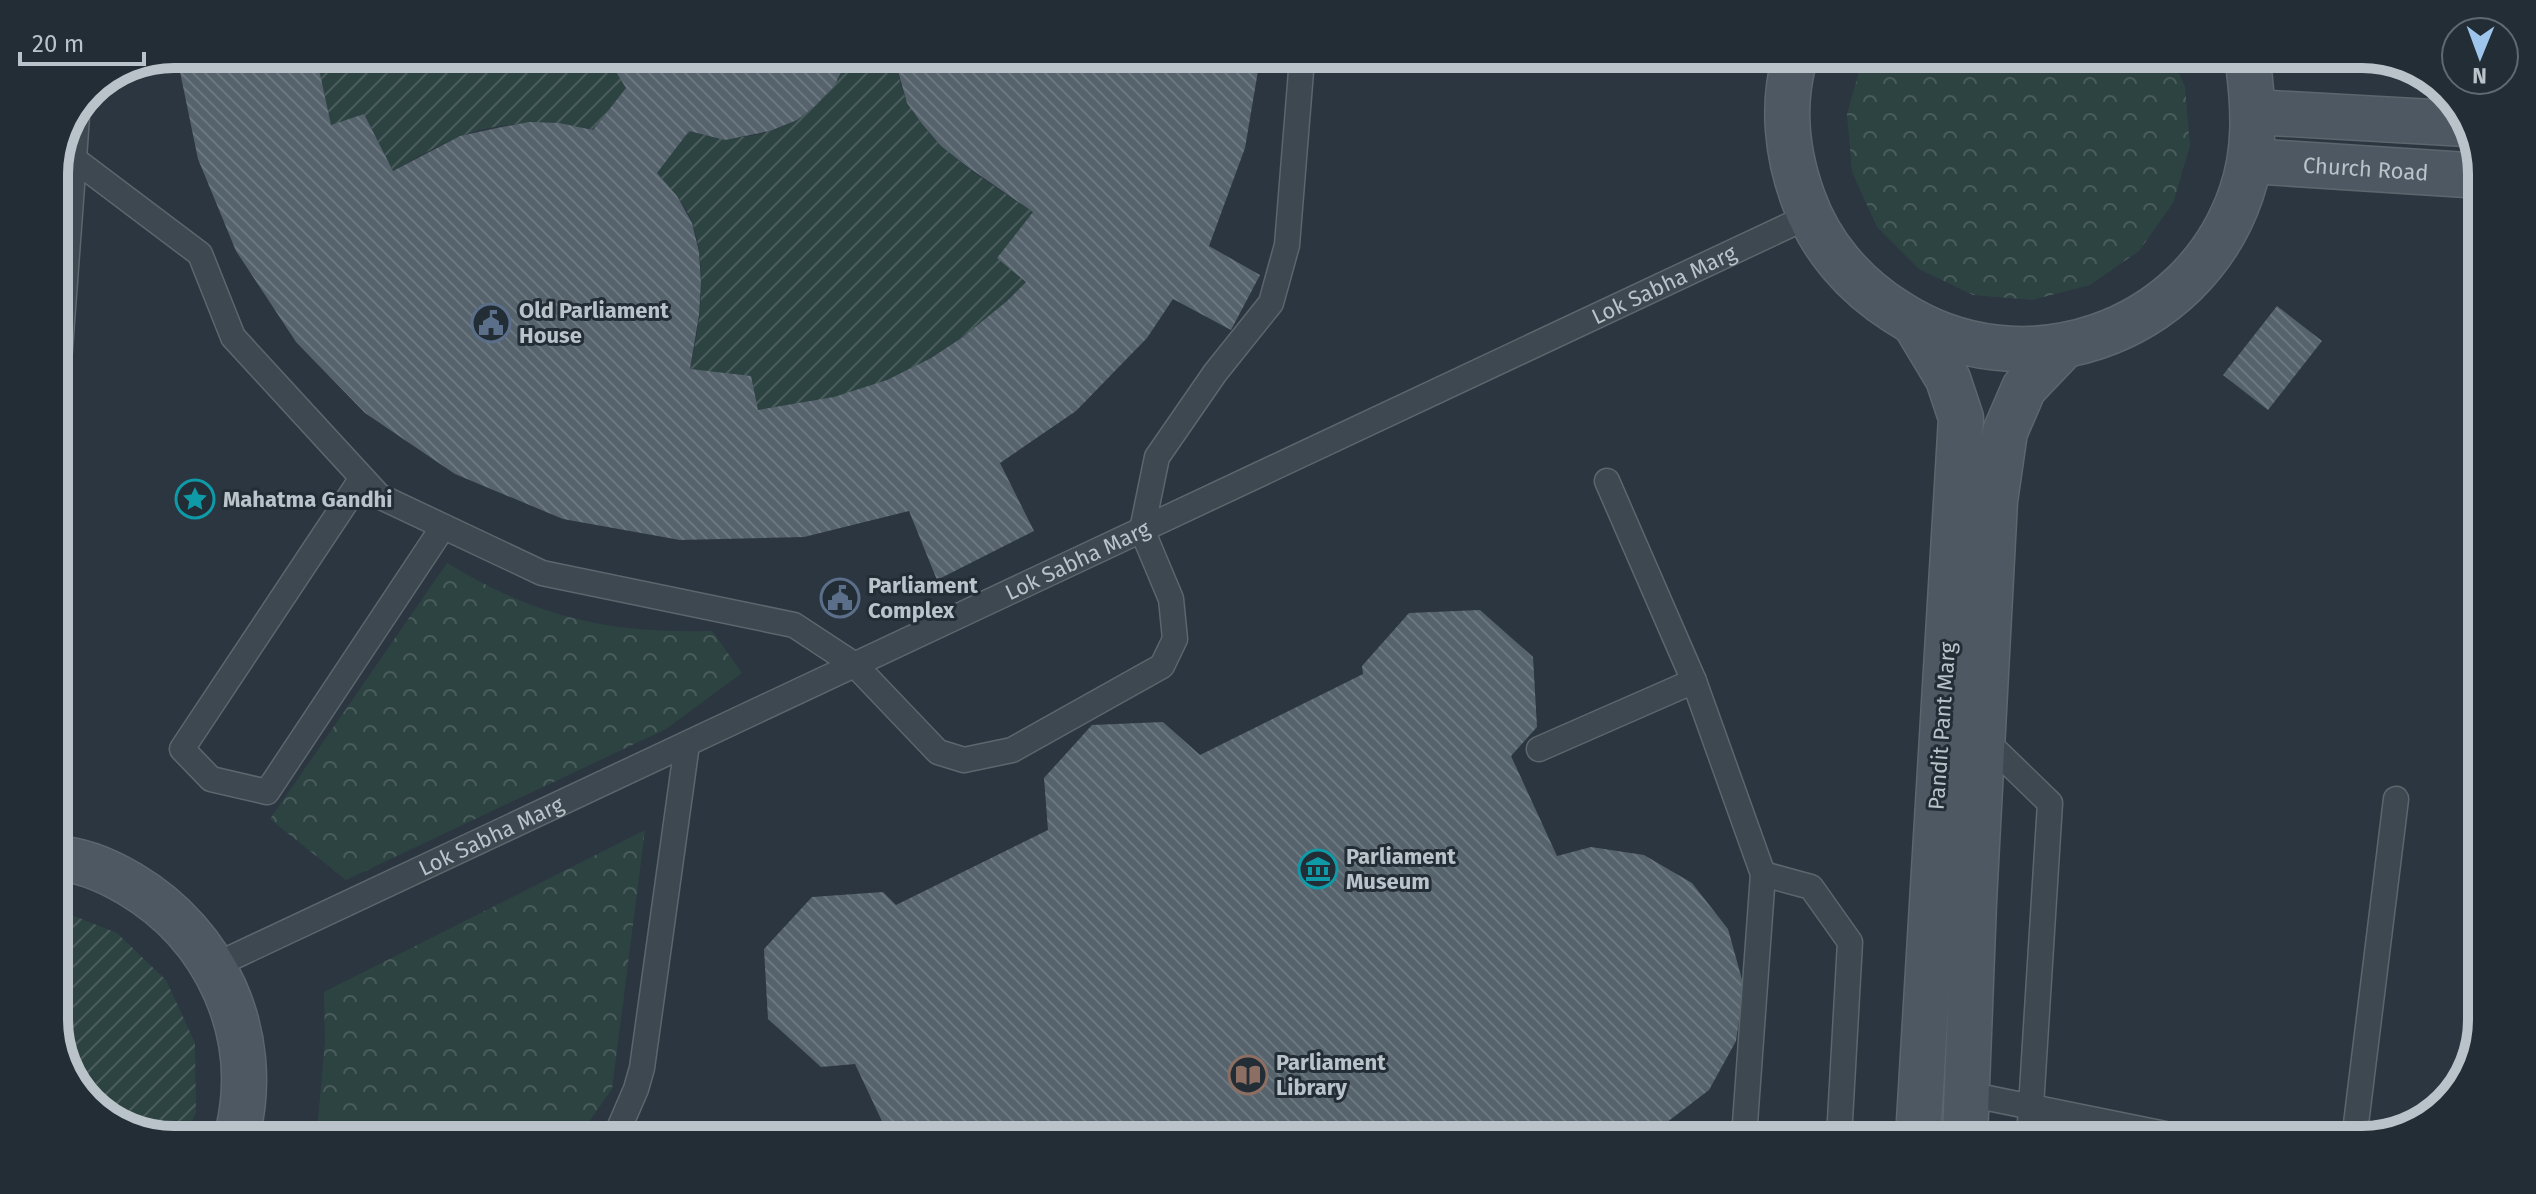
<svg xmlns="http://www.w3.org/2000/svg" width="2536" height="1194" font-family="'Fira Sans',sans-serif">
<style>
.forest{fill:url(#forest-crowns)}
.garden{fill:url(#garden-furrows)}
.building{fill:url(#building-back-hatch)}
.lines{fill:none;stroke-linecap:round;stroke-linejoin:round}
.lane-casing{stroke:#5c666d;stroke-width:27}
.secondary-casing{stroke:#5c666d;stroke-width:47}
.lane{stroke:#3e4850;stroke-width:24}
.secondary{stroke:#4d5863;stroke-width:44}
.labels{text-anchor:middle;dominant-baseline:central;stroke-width:6;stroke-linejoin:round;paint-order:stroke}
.street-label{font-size:22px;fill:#bbc3ca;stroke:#232d36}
.poi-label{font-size:22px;font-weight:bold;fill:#bbc3ca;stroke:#232d36;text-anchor:start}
.rim{fill:none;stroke:#bbc3ca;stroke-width:10}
</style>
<defs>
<pattern id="forest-crowns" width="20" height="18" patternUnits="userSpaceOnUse" patternTransform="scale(2)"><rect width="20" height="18" fill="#2d4342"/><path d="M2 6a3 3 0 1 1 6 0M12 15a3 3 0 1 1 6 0" fill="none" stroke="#4a5c5c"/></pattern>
<pattern id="garden-furrows" width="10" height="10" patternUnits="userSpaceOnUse" patternTransform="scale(2)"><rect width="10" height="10" fill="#2d4342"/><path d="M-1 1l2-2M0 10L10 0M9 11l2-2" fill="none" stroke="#4a5c5c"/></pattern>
<pattern id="building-back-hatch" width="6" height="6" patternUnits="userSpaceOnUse" patternTransform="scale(2)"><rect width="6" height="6" fill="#56636c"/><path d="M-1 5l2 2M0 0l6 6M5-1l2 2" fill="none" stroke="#6c7880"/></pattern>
</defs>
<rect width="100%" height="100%" fill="#2b3640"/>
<g class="forest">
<path d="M1862 61 2174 62 2185 87 2190 146 2173 203 2139 251 2090 285 2032 300 1973 295 1919 269 1877 227 1852 172 1847 114Z"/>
<path d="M447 563C536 617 608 634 712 631L742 673 666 729 346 880 270 819Z"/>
<path d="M645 830 612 1089 581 1133 317 1131 325 1041 324 992Z"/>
</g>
<g class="garden">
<path d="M316 55 606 56 626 88 593 130C550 121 501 120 459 137 436 146 414 159 393 171L364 114 331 125Z"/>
<path d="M849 57H894C898 72 901 91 909 105 936 153 989 182 1033 212L997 258 1026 282C974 336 906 381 831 398 807 403 782 406 758 410L690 369C700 323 708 272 693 225 687 205 670 189 657 173L689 131C753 152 824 121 849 57Z"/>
<path d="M54 908 117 933 166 980 195 1043 196 1112 188 1131H128L78 1093 54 1028Z"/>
</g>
<g class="building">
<path d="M178 54 316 55 331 125 364 114 393 171 460 136 497 128 529 122 559 123 593 130 626 88 606 56 849 57 834 86 816 105 797 120 770 131 725 140 689 131 657 173 677 196 692 223 699 252 701 283 699 315 690 369 751 376 758 410 834 397 887 380 931 358 963 337 1007 301 1026 282 997 258 1033 212 965 165 941 146 922 124 907 103 894 57 1260 59 1245 148 1209 246 1260 275 1231 330 1173 299 1147 338 1076 411 1000 463 1034 531 937 580 909 511 804 537 680 540 563 519 455 474 365 413 296 342 236 251 198 159 179 67Z"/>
<path d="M2277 306 2322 341 2268 410 2223 375Z"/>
<path d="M1480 610 1533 657 1537 727 1511 756 1557 856 1591 847 1644 855 1692 883 1728 929 1744 987 1736 1041 1709 1090 1662 1126 1623 1137 888 1134 855 1064 821 1067 768 1019 764 949 812 897 883 892 896 905 1048 830 1044 778 1092 725 1163 722 1200 755 1363 674 1362 666 1409 613Z"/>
</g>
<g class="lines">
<g class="lane-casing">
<g id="lane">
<path d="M77 116 74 159 200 254 233 337 379 496 542 573 794 625 855 665 938 752 964 760 1012 750 1162 666 1175 639 1171 599 1142 530 1157 457 1215 373 1271 303 1287 245 1302 59"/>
<path d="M54 430 74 159"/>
<path d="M362 478 182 749 211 779 267 792 443 527"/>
<path d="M1607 481 1694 681 1763 874 1744 1137"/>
<path d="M1983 738 2050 803 2029 1139"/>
<path d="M1539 749 1694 681"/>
<path d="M1763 874 1811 887 1850 942 1839 1138"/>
<path id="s1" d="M214 966 1809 216"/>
<path d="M1968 1094 2190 1139"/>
<path d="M617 1133 636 1089 642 1068 687 744"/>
<path d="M2354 1140 2396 799"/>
</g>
</g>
<g class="secondary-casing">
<g id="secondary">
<path d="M1794 61C1782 106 1787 154 1803 198 1820 246 1854 285 1897 312 2021 393 2192 336 2241 194 2256 151 2254 108 2248 63"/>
<path d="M2254 112 2467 124"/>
<path id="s2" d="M2250 161 2482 176"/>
<path d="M1915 324 1948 379 1961 418 1918 1138"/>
<path d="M54 858C80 859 108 871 130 884 216 935 261 1033 238 1131"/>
<path d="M1965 1138 1974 902 1995 501 2005 432 2024 388 2064 346"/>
</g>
</g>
<use href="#lane" class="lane"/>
<use href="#secondary" class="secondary"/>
</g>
<defs>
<g id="civic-ring" transform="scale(2)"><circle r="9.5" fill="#232d36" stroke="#5c6f8a" stroke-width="1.5"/><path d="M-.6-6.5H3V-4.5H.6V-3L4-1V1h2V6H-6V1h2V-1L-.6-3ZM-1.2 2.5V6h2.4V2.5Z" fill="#5c6f8a"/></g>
<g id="sight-ring" transform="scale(2)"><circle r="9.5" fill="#232d36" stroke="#0f9aa8" stroke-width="1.5"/><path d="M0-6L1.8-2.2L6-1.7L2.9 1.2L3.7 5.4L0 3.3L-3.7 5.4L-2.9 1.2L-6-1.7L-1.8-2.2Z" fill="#0f9aa8"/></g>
<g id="museum-ring" transform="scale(2)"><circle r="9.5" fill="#232d36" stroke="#0f9aa8" stroke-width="1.5"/><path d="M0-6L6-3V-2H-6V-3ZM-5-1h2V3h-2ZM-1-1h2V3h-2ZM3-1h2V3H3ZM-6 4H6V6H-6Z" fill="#0f9aa8"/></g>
<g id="library-ring" transform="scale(2)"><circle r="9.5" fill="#232d36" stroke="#8d6e63" stroke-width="1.5"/><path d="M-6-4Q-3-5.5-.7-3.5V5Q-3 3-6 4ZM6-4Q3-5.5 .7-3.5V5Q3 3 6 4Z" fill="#8d6e63"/></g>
</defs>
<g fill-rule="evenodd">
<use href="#civic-ring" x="491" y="323"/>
<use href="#sight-ring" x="195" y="499"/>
<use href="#civic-ring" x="840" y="598"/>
<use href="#museum-ring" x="1318" y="869"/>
<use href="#library-ring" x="1248" y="1075"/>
</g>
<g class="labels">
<g class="street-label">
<text stroke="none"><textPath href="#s2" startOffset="116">Church Road</textPath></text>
<text stroke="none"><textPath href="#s1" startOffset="1602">Lok Sabha Marg</textPath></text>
<text stroke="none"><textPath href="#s1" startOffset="954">Lok Sabha Marg</textPath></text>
<text transform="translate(1942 726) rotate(-86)">Pandit Pant Marg</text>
<text stroke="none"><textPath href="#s1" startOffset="306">Lok Sabha Marg</textPath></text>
</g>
<g class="poi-label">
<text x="519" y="310">Old Parliament<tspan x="519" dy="25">House</tspan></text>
<text x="223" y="499">Mahatma Gandhi</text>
<text x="868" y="585">Parliament<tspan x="868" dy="25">Complex</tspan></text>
<text x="1346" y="856">Parliament<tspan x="1346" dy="25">Museum</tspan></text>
<text x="1276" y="1062">Parliament<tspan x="1276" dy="25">Library</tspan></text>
</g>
</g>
<path d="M0 0H2536V1194H0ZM174 68H2362A106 106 0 0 1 2468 174V1020A106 106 0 0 1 2362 1126H174A106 106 0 0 1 68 1020V174A106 106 0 0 1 174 68Z" fill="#232d36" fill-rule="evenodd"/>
<path class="rim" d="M174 68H2362A106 106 0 0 1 2468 174V1020A106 106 0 0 1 2362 1126H174A106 106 0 0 1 68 1020V174A106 106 0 0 1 174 68Z"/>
<g transform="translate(2480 56) rotate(181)"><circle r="38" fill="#232d36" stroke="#606971" stroke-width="2"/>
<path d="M0-6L14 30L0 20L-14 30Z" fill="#9ec6ec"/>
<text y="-12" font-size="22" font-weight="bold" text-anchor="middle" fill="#bbc3ca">N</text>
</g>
<path d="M20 52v12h124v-12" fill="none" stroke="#bbc3ca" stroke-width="4"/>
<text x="32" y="52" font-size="24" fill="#bbc3ca" stroke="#232d36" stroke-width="6" paint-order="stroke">20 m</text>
</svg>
